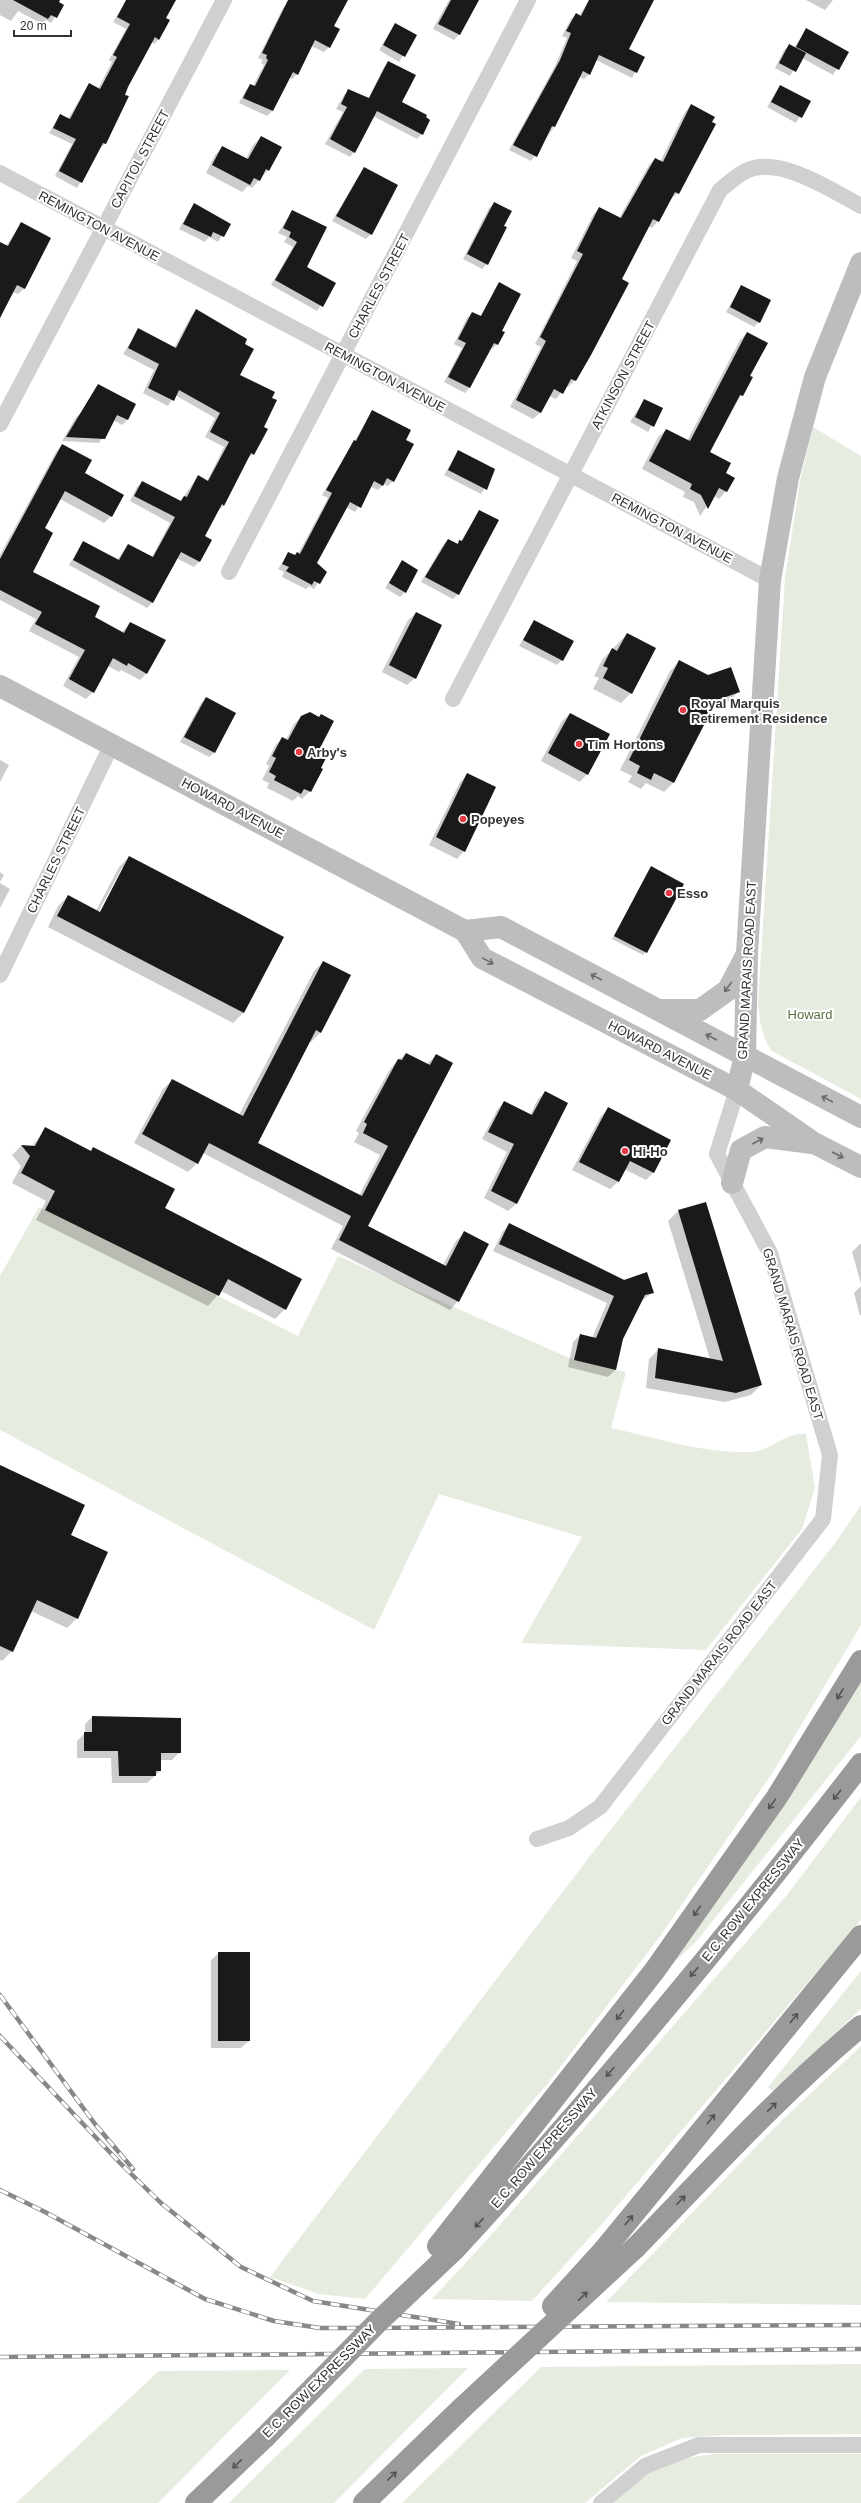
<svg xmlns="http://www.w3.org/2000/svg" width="861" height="2503" font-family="Arial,sans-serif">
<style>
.green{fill:#e6ecdf}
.shadow{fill:#0003;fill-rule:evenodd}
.building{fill:#1a1a1a}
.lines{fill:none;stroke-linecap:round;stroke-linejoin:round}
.street{stroke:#d0d0d0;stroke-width:16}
.secondary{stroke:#bdbdbd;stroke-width:22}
.highway{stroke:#9a9a9a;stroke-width:22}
.rail-casing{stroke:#888;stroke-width:4.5}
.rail{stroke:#fff;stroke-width:3;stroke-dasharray:9;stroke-linecap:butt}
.highway-bridge{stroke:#9a9a9a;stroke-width:22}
.oneway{stroke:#6a6a6a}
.oneway2{stroke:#525252}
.poi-dot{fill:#e63946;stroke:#fff;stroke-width:1.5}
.labels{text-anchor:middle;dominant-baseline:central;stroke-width:4;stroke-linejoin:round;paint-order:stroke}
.street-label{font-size:13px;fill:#333;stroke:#fff}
.poi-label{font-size:13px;font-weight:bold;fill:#333;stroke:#fff;text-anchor:start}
.park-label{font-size:13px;fill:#56703f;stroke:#fff}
</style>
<rect width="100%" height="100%" fill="#fff"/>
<g class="green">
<path d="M813 427 861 456V1099L772 1051C761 1037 760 1021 758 1003L785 578 800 481Z"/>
<path d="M39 1207 298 1336 338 1256 574 1360 626 1372 611 1428C656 1438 703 1453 749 1452 770 1452 786 1431 806 1434L815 1488 802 1529 706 1650 521 1643 582 1537 439 1494 374 1630 0 1430V1276Z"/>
<path d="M861 1505V1625L773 1772 661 1935 548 2083 365 2299 319 2294 270 2277 590 1856 836 1542Z"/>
<path d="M861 1680V1736L695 1943 670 1966Z"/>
<path d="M861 1797V1920L601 2225 532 2301 432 2299 484 2243 787 1895Z"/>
<path d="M861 1971V2009L773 2091 768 2087Z"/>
<path d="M861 2046V2305L606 2302 778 2124Z"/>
<path d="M861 2364V2434L726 2435 682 2438 641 2456 585 2503H402L541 2367Z"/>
<path d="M468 2368 334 2503H229L365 2369Z"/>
<path d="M290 2370 158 2503H16L159 2371Z"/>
<path d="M715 2454H861V2503H614L644 2475 679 2459Z"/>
</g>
<g class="shadow">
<path d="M0 0H53L63 5 51 23 46 20 42 24 18 11 11 21 0 15Z"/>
<path d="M127 0H174L165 18 159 39 154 44 151 42 127 86 124 95 127 97 105 144 100 148 77 188 55 176 72 144 49 133 60 115 68 119 89 84 98 89 112 62 109 60 126 29 113 22Z"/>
<path d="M290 0H346L333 26 329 47 324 52 311 46 297 74 292 79 289 77 272 111 267 116 239 103 246 90 251 85 253 86 264 65 261 63 263 60 258 58 283 8Z"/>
<path d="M449 0H478L459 35 454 40 433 29Z"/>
<path d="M589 0H653L628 49 644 57 632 78 596 60 589 74 584 79 579 77 554 127 531 161 509 150 555 66 567 38 562 36 571 19 576 14 579 16Z"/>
<path d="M806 0H833L825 10Z"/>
<path d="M395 24 416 35 399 62 379 50Z"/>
<path d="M806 30 847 52 833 75 802 58 790 76 775 68 784 50 789 46 794 48Z"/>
<path d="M389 62 400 102 422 134 417 139 373 116 354 152 350 157 325 144 343 112 336 109 344 95 349 90 368 99 384 67Z"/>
<path d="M780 86 809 102 796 123 767 107Z"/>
<path d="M691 105 678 193 670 199 658 221 652 228 648 226 620 279 575 380 568 387 566 386 556 399 549 396 540 413 533 419 510 407 541 347 535 344 577 261 571 258 593 215 599 208 619 218 649 165 655 159 660 162 685 112Z"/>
<path d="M261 137 268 170 252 188 248 186 242 192 206 173 215 155 223 147 246 159 253 145Z"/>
<path d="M364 168 371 234 366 239 332 221Z"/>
<path d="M194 204 229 225 218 242 209 237 205 242 179 229Z"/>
<path d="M494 204 503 227 487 264 482 269 463 259 489 208Z"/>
<path d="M292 211 306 268 335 284 317 311 271 285 293 247 284 242 287 237 278 233Z"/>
<path d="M21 224 50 239 24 289 18 294 13 292 0 316V243L6 246Z"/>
<path d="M499 283 501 331 497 344 492 349 491 348 469 388 465 393 444 382 462 348 454 344 467 318 472 313 480 317Z"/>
<path d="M741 286 759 322 754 327 726 312Z"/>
<path d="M197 310 243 344 238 375 262 428 253 454 247 459 224 505 218 511 204 536 211 540 199 562 194 567 176 558 152 603 147 608 69 565 83 542 117 560 128 545 152 557 170 523 130 501 137 487 143 482 180 502 198 476 207 481 224 447 205 437 215 418 175 395 168 406 143 393 154 370 123 354 139 329 174 348 191 316Z"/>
<path d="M747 333 749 376 751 377 709 453 724 473 726 491 719 499 714 496 700 516 694 502 683 497 685 492 642 469 658 437 666 430 687 441 740 340Z"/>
<path d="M99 385 135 404 127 420 122 425 113 420 99 443 62 441 76 417 81 413Z"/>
<path d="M644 400 662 409 648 432 630 422Z"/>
<path d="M372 412 405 440 393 481 388 486 384 484 378 490 371 487 355 512 346 507 316 564 325 572 314 589 309 586 306 589 282 577 284 572 278 569 289 553 294 556 298 554 328 498 322 495Z"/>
<path d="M62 445 111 516 104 523 60 499 44 529 31 572 94 617 122 632 130 623 147 673 140 680 121 670 119 672 108 666 93 692 86 699 63 686 79 657 29 631 36 619 0 600V555L56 452Z"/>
<path d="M458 452 494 473 481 494 444 475Z"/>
<path d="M480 511 458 594 453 599 421 582 443 545 448 540 457 544 460 542Z"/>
<path d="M402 562 405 592 400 597 385 588Z"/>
<path d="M416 613 415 678 407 685 382 672 408 620Z"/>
<path d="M534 621 562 660 557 665 519 646Z"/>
<path d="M627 634 631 693 621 703 593 689 599 678 594 676 602 660Z"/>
<path d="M680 661 738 692 729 701 712 707 673 783 664 792 646 783 641 789 628 782 632 776 620 770 670 671Z"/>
<path d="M206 698 235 713 214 753 209 757 180 742 201 703Z"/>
<path d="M570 714 587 774 580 782 541 761 562 721Z"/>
<path d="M302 716 318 750 320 768 310 791 302 799 298 796 293 801 267 788 269 783 262 780 269 766 266 764 275 746 282 738 286 740 294 724Z"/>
<path d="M0 760 9 765 0 782Z"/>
<path d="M467 775 464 851 457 859 429 845 460 782Z"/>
<path d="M129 857 283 937 243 1013 233 1023 48 927 58 906 68 896 96 911 119 867ZM122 868H124L98 916H96Z"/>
<path d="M651 868 646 952 643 955 612 939Z"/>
<path d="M0 872 4 875 0 882Z"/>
<path d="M0 883 10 889 0 908Z"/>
<path d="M323 962 349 976 320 1033 311 1042 309 1041 256 1143 359 1196 380 1155 354 1142 359 1133 356 1131 366 1112 390 1069 398 1060 406 1054 427 1064 436 1055 367 1226 443 1265 456 1241 465 1232 458 1301 450 1310 331 1249 343 1226 203 1153 197 1163 188 1172 134 1143 163 1089 172 1080 239 1115 314 971Z"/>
<path d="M545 1092 567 1103 516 1204 508 1211 484 1198 507 1152 482 1139 497 1110 504 1102 530 1115 538 1099Z"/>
<path d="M608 1109 670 1141 653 1173 646 1180 624 1169 618 1182 610 1189 572 1170 601 1116Z"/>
<path d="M46 1129 90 1152 93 1148 285 1309 275 1319 221 1291 208 1306 36 1220 46 1201 12 1183 21 1166 12 1155 21 1146 31 1147Z"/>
<path d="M678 1211 761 1385 751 1395 725 1402 646 1388 649 1359 659 1349 710 1359 668 1221Z"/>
<path d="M510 1224 652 1293 641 1301 622 1339 615 1370 608 1377 568 1367 573 1342 580 1335 592 1338 607 1303 493 1251 503 1231Z"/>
<path d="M860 1244H861V1284L852 1252Z"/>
<path d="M861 1286V1315L860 1316 854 1293Z"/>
<path d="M0 1466 69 1535 77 1618 67 1628 31 1611 12 1651 2 1661 0 1660Z"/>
<path d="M92 1717 180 1752 172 1760H160V1771L147 1783H112L111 1758H77V1741L85 1733V1724Z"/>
<path d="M219 1953 249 2041 241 2048H211V1960Z"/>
</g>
<g class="building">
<path d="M13 0H60L59 2 64 5 57 18 51 15 48 19Z"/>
<path d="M126 0H176L166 18 170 20 159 40 155 37 128 87 125 95 129 96 106 144 103 143 82 183 59 171 76 139 53 128 60 114 70 119 89 83 100 89 117 57 113 55 130 24 117 17Z"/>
<path d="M288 0H348L334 26 340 29 330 48 315 40 298 75 293 72 273 111 243 98 250 84 255 86 268 60 266 58 267 55 262 53Z"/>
<path d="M451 0H479L460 35 438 24Z"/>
<path d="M589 0H654L629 49 645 57 637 73 599 55 590 75 583 71 555 127 552 126 537 157 513 145 560 60 571 33 566 31 576 13 581 16Z"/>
<path d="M395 23 417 35 405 57 383 45Z"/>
<path d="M806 28 849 52 839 70 796 47Z"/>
<path d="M789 44 806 53 796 72 779 63Z"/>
<path d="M388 61 416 75 402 102 427 115 426 117 430 120 423 135 377 111 355 153 330 139 347 107 341 104 348 89 369 98Z"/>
<path d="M780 85 811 101 802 118 771 102Z"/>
<path d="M691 104 715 117 712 122 716 124 679 194 675 192 659 222 653 219 622 279 629 283 591 355 576 381 571 379 563 394 554 389 541 413 516 400 546 341 540 337 583 254 577 251 599 207 621 218 655 158 663 162Z"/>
<path d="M261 136 282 147 269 171 266 169 260 181 254 178 250 185 212 165 222 146 248 159Z"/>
<path d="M364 167 398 185 372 235 336 216Z"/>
<path d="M494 202 512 211 504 226 507 227 488 265 467 254Z"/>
<path d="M194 203 231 224 224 237 213 232 211 237 183 224Z"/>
<path d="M292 210 327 227 307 267 336 283 323 307 275 280 297 242 289 237 291 232 283 228Z"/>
<path d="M21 222 51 238 25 289 17 285 0 318V242L8 246Z"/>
<path d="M499 282 521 294 502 331 505 332 498 345 494 343 470 388 448 377 466 343 458 339 472 312 481 316Z"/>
<path d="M741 285 771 300 760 323 730 307Z"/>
<path d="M196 309 247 339 245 344 254 349 240 375 275 392 272 398 277 400 264 427 268 429 254 455 251 453 224 506 222 504 205 536 212 540 200 562 181 552 153 603 73 560 83 541 119 560 128 544 153 557 175 517 134 496 142 481 181 501 184 496 187 497 198 475 208 481 229 442 210 432 220 413 179 390 174 401 148 388 159 364 128 348 138 328 176 348Z"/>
<path d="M747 332 768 343 750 376 753 377 743 396 740 395 710 452 731 463 726 473 735 478 727 492 719 488 708 509 701 495 690 489 692 484 649 461 666 429 690 441Z"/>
<path d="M98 384 136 404 128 420 117 415 105 439 66 437Z"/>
<path d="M644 399 663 408 654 427 635 417Z"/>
<path d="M372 410 411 430 406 440 414 444 394 482 387 478 383 486 374 481 361 508 350 502 317 563 327 572 320 584 314 581 312 585 286 571 289 567 282 564 288 552 295 555 297 552 300 554 332 493 326 490 354 440 356 441Z"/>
<path d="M62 444 92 460 85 473 124 495 112 517 65 491 45 528 53 533 33 572 100 606 95 617 124 633 130 622 166 640 147 674 128 663 127 666 113 658 94 693 69 679 85 650 35 624 42 612 0 590V559Z"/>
<path d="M458 450 495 469 487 490 448 470Z"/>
<path d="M479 510 499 520 459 595 425 577 448 539 458 544 459 540 462 541Z"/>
<path d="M402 560 418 570 406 593 389 583Z"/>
<path d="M416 612 442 625 416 679 389 665Z"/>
<path d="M534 620 574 641 563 661 523 640Z"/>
<path d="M627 633 656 648 632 694 603 678 608 668 603 666 612 648 617 651Z"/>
<path d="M679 660 708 675 731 667 740 692 717 700 674 783 654 773 651 780 637 773 640 766 629 760Z"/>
<path d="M206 697 236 713 215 753 184 737Z"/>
<path d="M310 712 319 717 321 714 334 721 319 750 328 754 321 768 323 769 311 792 304 789 301 794 274 780 276 776 269 772 276 758 272 756 282 737 288 740 301 716Z"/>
<path d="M570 713 610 734 588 775 548 753Z"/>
<path d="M467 773 496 787 465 852 436 837Z"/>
<path d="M129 856 284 937 244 1013 57 916 68 895 100 912Z"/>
<path d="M651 866 684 884 647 953 614 936Z"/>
<path d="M323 961 351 975 321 1033 316 1030 258 1143 362 1196 388 1146 363 1133 367 1124 364 1122 398 1059 402 1060 406 1053 430 1065 436 1054 453 1063 368 1226 446 1266 464 1231 489 1244 459 1302 339 1240 351 1216 209 1143 198 1164 142 1134 172 1079 243 1116Z"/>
<path d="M545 1091 568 1103 517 1204 491 1191 514 1144 488 1132 504 1101 532 1115Z"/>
<path d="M608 1107 671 1140 654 1173 630 1161 619 1182 579 1162Z"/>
<path d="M45 1127 91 1151 93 1147 175 1189 165 1208 302 1279 286 1310 228 1279 219 1296 45 1210 55 1191 21 1173 30 1156 21 1145 35 1146Z"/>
<path d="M706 1202 762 1385 736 1393 655 1378 658 1348 723 1361 678 1210Z"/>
<path d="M509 1223 624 1280 647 1272 654 1293 645 1295 623 1339 616 1370 574 1360 580 1334 596 1338 614 1296 499 1244Z"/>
<path d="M0 1465 85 1505 71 1535 108 1552 78 1619 37 1600 13 1652 0 1646Z"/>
<path d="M92 1716 181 1718V1753H161V1771H156V1776H119L118 1751H84V1732H92Z"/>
<rect x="218" y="1952" width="32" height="89"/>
</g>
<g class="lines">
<g class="street">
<path d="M0 173 770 580"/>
<path d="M0 424 224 0"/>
<path d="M229 572 528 0"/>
<path d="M453 699 720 190C729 183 738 174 748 170 780 156 833 191 861 206"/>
<path d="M0 975 112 744"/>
<path d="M537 1839 569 1828 600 1807 823 1519 830 1455 770 1253 717 1154 737 1090"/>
<path d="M601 2503 645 2466 699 2445H861"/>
</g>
<g class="secondary">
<path d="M0 686 465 931 482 958 737 1090 814 1143 861 1167"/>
<path d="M465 931 501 927 861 1117"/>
<path d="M663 1010H700L728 990 746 956"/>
<path d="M737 1090 745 1055 747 953 770 580 788 478 815 377 861 263"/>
<path d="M732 1183 741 1150 765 1137 812 1143"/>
</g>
<g class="highway">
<path d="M438 2246 655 1970 777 1797 861 1661"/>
<path d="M635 2248C708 2173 780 2094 861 2026"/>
<path d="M455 2249C598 2094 732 1931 861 1764"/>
<path d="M604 2250 861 1936"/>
<path d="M196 2503 265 2437"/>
<path d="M364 2503 462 2408"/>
</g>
<g class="rail-casing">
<g id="rail">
<path d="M0 1995 95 2124 133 2169"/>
<path d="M0 2036 120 2163 161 2203 241 2267 313 2301 459 2324"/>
<path d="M0 2190 45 2212 205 2299 274 2321 320 2328H361L861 2325"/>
<path d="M0 2357 861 2349"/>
</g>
</g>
<use href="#rail" class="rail"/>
<g class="highway-bridge">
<path d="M553 2306 604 2250"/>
<path d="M462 2408 635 2248"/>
<path d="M265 2437 378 2322 455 2249"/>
</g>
</g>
<defs><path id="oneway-shaft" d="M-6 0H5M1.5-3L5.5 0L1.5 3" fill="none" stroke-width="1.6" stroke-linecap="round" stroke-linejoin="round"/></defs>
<g class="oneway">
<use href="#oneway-shaft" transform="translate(488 961) rotate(29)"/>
<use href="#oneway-shaft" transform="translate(596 977) rotate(-152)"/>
<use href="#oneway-shaft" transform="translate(728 987) rotate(126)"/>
<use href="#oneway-shaft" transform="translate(711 1037) rotate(-152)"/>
<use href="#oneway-shaft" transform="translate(827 1099) rotate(-152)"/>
<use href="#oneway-shaft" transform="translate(758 1141) rotate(-28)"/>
<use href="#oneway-shaft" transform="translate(838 1155) rotate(27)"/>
</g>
<g class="oneway2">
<use href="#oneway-shaft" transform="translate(840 1694) rotate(122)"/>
<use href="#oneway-shaft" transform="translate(837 1795) rotate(128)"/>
<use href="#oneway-shaft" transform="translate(772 1804) rotate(125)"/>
<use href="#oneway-shaft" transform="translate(697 1911) rotate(125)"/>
<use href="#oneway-shaft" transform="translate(694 1972) rotate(130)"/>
<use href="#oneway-shaft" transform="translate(620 2015) rotate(128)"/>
<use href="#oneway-shaft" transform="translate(794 2018) rotate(-51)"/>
<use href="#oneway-shaft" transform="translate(610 2072) rotate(130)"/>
<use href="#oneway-shaft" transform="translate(772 2107) rotate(-44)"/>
<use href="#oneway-shaft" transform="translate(711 2119) rotate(-51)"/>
<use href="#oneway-shaft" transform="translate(681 2200) rotate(-46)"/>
<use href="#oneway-shaft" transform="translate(629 2220) rotate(-51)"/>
<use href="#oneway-shaft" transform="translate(479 2223) rotate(133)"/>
<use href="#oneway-shaft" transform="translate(583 2296) rotate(-43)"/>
<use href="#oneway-shaft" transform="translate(237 2464) rotate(136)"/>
<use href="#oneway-shaft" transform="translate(392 2476) rotate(-44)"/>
</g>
<g class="poi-dot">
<circle cx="683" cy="710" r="4"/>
<circle cx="579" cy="744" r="4"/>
<circle cx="299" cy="752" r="4"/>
<circle cx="463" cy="819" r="4"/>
<circle cx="669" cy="893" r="4"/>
<circle cx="625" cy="1151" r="4"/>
</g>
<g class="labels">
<g class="street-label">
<text transform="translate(140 159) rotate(-62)">CAPITOL STREET</text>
<text transform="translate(99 226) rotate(28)">REMINGTON AVENUE</text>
<text transform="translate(379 286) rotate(-62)">CHARLES STREET</text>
<text transform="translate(623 375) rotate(-62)">ATKINSON STREET</text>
<text transform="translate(385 377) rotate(28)">REMINGTON AVENUE</text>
<text transform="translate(672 528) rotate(28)">REMINGTON AVENUE</text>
<text transform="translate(233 808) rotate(28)">HOWARD AVENUE</text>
<text transform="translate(56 860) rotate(-64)">CHARLES STREET</text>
<text transform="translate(747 970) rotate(-87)">GRAND MARAIS ROAD EAST</text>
<text transform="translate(660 1050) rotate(27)">HOWARD AVENUE</text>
<text transform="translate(793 1334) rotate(73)">GRAND MARAIS ROAD EAST</text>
<text transform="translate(719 1653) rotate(-52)">GRAND MARAIS ROAD EAST</text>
<text transform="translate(753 1900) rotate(-51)">E.C. ROW EXPRESSWAY</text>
<text transform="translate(544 2148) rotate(-49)">E.C. ROW EXPRESSWAY</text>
<text transform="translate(319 2381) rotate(-45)">E.C. ROW EXPRESSWAY</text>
</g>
<g class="poi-label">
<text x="691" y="703">Royal Marquis<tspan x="691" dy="15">Retirement Residence</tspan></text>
<text x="587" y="744">Tim Hortons</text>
<text x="307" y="752">Arby's</text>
<text x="471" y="819">Popeyes</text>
<text x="677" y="893">Esso</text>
<text x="633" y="1151">Hi-Ho</text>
</g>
<g class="park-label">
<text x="810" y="1014">Howard</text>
</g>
</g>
<path d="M14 30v6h57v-6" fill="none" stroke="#333333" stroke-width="2"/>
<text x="20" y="30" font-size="12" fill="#333333" stroke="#ffffff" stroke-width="3" paint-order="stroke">20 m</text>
</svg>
